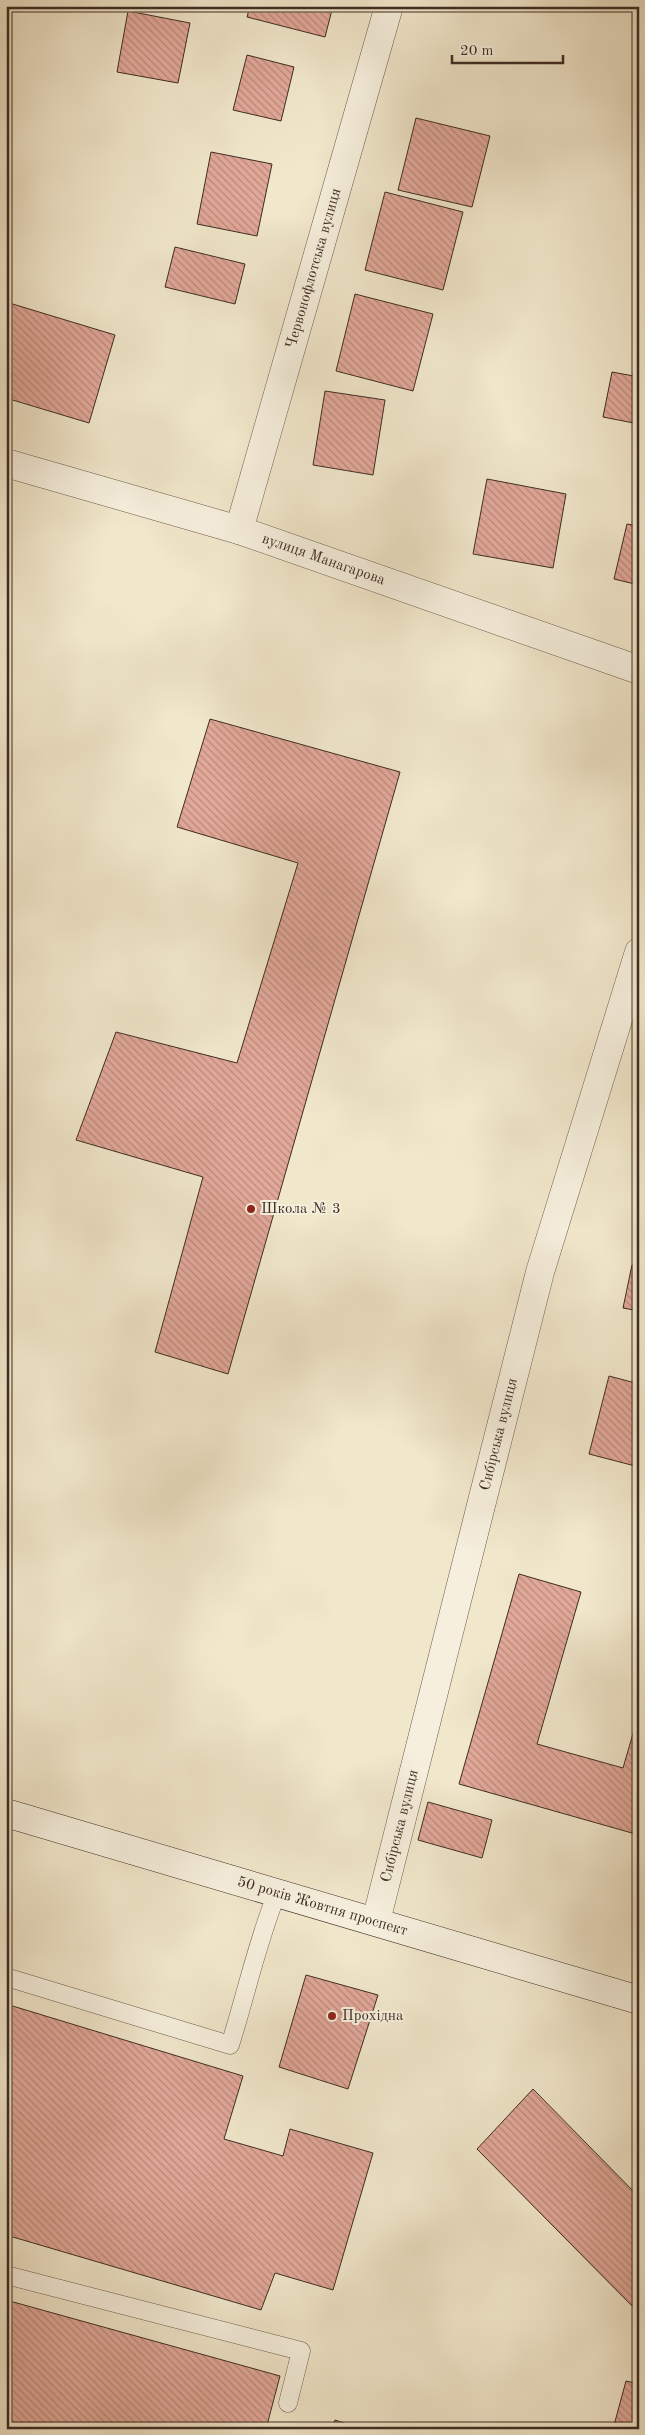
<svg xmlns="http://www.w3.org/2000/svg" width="645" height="2435" font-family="'Old Standard TT',serif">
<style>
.building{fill:url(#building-back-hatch);stroke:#3e2c23}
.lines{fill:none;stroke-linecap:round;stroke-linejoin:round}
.lane-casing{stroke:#6b5b4d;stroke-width:19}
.street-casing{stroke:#6b5b4d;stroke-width:29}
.secondary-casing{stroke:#3e2c23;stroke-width:29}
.lane{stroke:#f6efdd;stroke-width:18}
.street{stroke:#f6efdd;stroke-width:28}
.secondary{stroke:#f6efdd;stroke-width:28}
.poi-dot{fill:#8f2418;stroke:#f6efdd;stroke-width:2}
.labels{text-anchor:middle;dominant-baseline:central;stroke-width:4;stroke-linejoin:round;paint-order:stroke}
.street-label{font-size:15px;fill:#3e2c23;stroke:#f6efdd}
.poi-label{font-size:15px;fill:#3e2c23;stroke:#f6efdd;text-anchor:start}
</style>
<defs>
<pattern id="building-back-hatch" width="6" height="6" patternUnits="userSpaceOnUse" patternTransform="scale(1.25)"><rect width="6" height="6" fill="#e2a899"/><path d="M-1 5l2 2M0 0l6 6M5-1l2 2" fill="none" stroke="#b9897c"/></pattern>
</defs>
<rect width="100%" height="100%" fill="#f1e7cb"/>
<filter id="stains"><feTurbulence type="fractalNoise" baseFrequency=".004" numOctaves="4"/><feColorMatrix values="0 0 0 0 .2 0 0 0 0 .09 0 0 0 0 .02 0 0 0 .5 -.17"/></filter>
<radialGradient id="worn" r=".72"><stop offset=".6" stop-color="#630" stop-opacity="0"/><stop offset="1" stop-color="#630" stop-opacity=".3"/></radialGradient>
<g class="building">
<path d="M250 6H333L325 37 247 17Z"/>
<path d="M128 11 190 23 178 83 117 72Z"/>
<path d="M247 55 294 67 281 121 233 110Z"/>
<path d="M416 118 490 136 472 207 398 190Z"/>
<path d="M211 152 272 164 257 236 197 224Z"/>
<path d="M385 192 463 212 443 290 365 270Z"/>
<path d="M175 247 245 264 235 304 165 287Z"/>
<path d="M355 294 433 314 413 391 336 371Z"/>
<path d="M6 302 115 335 89 423 6 398Z"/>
<path d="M612 372 639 377V424L603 417Z"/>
<path d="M325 391 385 400 373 475 313 465Z"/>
<path d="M487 479 566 494 553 568 473 554Z"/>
<path d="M627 524 639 526V585L614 579Z"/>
<path d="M210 719 400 772 228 1374 155 1352 203 1177 76 1140 116 1032 237 1063 298 863 177 827Z"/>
<path d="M632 1265 639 1267V1311L623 1308Z"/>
<path d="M609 1376 639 1384V1467L589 1454Z"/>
<path d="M519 1574 581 1592 537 1744 623 1768 639 1713V1835L459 1784Z"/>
<path d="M428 1802 492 1820 482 1858 418 1840Z"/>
<path d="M306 1975 378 1995 348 2089 279 2067Z"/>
<path d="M6 2004 243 2076 224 2139 283 2156 290 2129 373 2153 333 2290 275 2273 261 2310 6 2235Z"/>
<path d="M533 2089 639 2197V2313L477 2149Z"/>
<path d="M6 2300 280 2376 266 2429H6Z"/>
<path d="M626 2381 639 2384V2429H613Z"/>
<path d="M335 2420 362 2429H332Z"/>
</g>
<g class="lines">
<g class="lane-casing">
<g id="lane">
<path d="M6 1977 230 2045C246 1995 257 1942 277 1893"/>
<path d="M6 2275 301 2351 288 2403"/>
</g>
</g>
<g class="street-casing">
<g id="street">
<path id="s1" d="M6 463 239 530 639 670"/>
<path id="s2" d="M239 530 389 6"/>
<path id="s3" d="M376 1921 540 1272 639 952"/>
</g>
</g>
<g class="secondary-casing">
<g id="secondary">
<path id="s4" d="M6 1813 639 2000"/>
</g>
</g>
<use href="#lane" class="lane"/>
<use href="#street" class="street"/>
<use href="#secondary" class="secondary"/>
</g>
<g class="poi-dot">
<circle cx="251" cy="1209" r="5"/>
<circle cx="332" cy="2016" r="5"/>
</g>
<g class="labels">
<g class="street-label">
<text stroke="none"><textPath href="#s2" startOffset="272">Червонофлотська вулиця</textPath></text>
<text stroke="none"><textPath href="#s1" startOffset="332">вулиця Манагарова</textPath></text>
<text stroke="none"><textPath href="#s3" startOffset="502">Сибірська вулиця</textPath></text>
<text stroke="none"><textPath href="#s3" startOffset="98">Сибірська вулиця</textPath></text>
<text stroke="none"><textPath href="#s4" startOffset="330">50 років Жовтня проспект</textPath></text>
</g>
<g class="poi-label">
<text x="261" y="1209">Школа № 3</text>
<text x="342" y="2016">Прохідна</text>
</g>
</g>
<rect width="645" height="2435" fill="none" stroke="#f1e7cb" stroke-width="25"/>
<rect x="8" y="8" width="630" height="2420" fill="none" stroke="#3e2c23" stroke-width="2.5"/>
<rect x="12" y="12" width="620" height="2410" fill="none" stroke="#3e2c23"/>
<path d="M452 55v8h111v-8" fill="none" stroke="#3e2c23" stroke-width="2.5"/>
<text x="460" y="55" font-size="15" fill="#3e2c23" stroke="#f6efdd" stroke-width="4" paint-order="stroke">20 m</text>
<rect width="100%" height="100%" filter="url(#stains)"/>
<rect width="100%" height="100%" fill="url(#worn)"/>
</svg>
